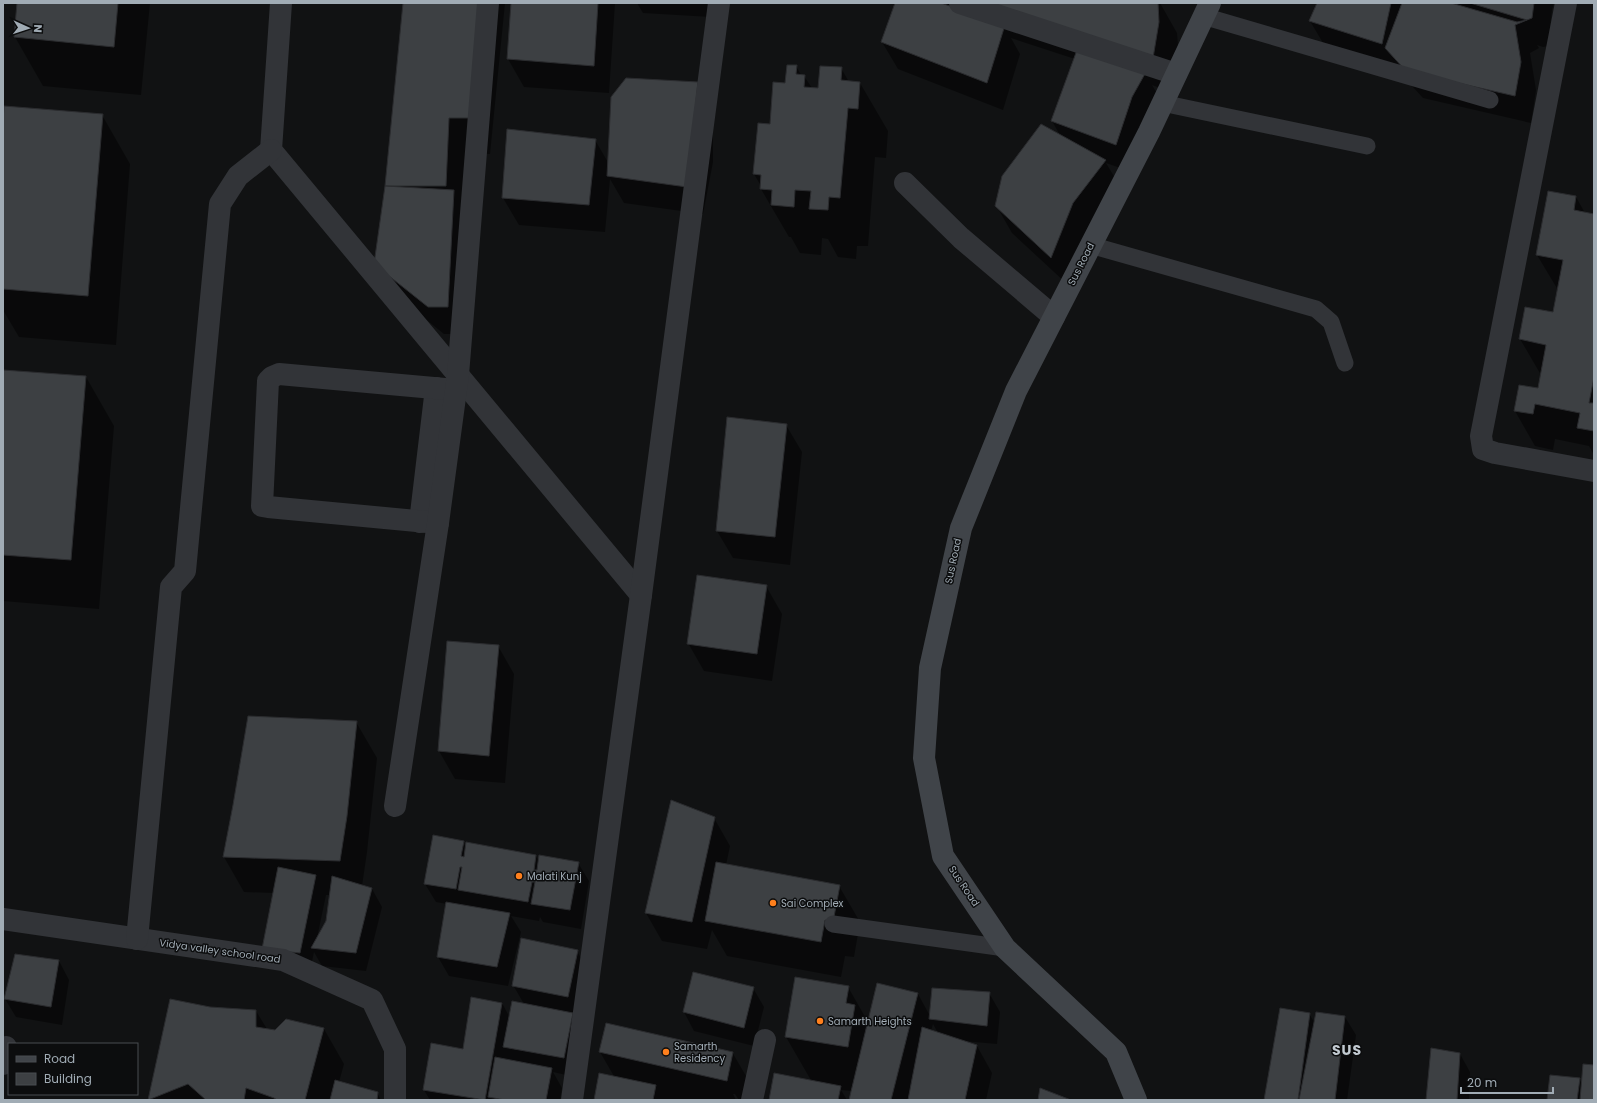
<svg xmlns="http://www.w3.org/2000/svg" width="1597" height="1103" font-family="Poppins,sans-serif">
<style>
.shadow{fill:#0007;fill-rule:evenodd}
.building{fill:#3d4043;stroke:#2b2c2f}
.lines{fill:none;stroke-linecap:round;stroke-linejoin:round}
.service{stroke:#323438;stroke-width:17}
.minor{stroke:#323438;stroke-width:22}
.secondary{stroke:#404449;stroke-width:22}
.poi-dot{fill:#ff801d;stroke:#0c0d0e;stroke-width:1.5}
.labels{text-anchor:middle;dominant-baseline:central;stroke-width:3;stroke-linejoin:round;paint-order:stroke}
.street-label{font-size:10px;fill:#a1acb5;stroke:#0c0d0e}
.poi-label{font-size:10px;fill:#a1acb5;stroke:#0c0d0e;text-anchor:start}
.district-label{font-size:14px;font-weight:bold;letter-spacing:1px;fill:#c2cad1;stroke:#0c0d0e}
</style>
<rect width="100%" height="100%" fill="#111213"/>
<g class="shadow">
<path d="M18 3H150L141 95 43 86 15 37Z"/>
<path d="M404 3H505L490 154 469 153 463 334H444L391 291 375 264 386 186Z"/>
<path d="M512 3H615L609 93 524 87 508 59Z"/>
<path d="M637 3H712L711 17 643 13Z"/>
<path d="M896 3H1160L1177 33 1179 58 1173 93 1152 85 1161 100 1132 172 1106 163 1121 188 1067 284 1012 233 996 205 1061 137 1052 121 1075 59 1011 38 1020 54 1003 110 898 69 882 42Z"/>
<path d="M1318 3H1554L1552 10 1548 46 1543 47 1537 45 1539 48 1530 53 1536 90 1531 123 1423 98 1402 75 1326 48 1310 21Z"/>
<path d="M796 66 801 75 804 76 812 88 819 89 841 68 849 82 860 83 888 131 886 158 875 157 868 246H857L856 259 838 257 828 239 822 238 821 255 800 253 791 237H789L761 189V186L754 174 786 84Z"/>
<path d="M713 111V162L703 214 624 203 610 179 605 232 519 225 503 198 595 140 609 164Z"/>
<path d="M102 115 130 164 116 345 19 337 3 310V134Z"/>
<path d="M1576 197 1585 213 1594 215V455L1589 446 1555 439 1553 450 1535 446 1515 411 1539 390 1541 375 1520 339 1554 313 1558 290 1537 255Z"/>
<path d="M3 371 86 377 114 426 99 609 3 601Z"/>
<path d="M786 425 802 452 790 565 733 558 717 531Z"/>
<path d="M766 586 782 614 772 681 704 671 688 643Z"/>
<path d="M448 642 498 646 514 674 505 783 455 779 439 751Z"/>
<path d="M356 722 377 758 367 852 362 886 372 889 382 907 366 971 322 966 314 952 310 971 274 967V893L244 892 224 857ZM326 895H330L327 921 317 938Z"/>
<path d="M714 818 730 846 726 865 839 886 860 922 854 957 845 956 841 977 727 956 712 930 707 949 662 941 646 913Z"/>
<path d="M463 842 466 848 536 856 539 862 578 863 589 881 581 929 543 922 540 917 539 921 511 916 521 932 508 986 449 976 438 957 447 904 436 902 425 884Z"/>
<path d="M577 951 588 970 575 1077 553 1072 562 1088 560 1100H430L424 1090 463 1050 502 1003 510 1018 524 1004 513 985Z"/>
<path d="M59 961 69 980 62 1025 16 1017 5 999Z"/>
<path d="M848 987 868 1022 918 994 930 1016 989 993 1000 1012 997 1044 963 1041 977 1046 992 1073 986 1100H850L852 1091 841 1090 847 1100H770L812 1082 786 1037ZM933 1024 938 1033 931 1031Z"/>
<path d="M753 988 764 1007 754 1046 694 1031 684 1012Z"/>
<path d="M171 1000 210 1008 256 1011 267 1029 275 1031 324 1029 344 1064 339 1082 377 1093 381 1100H149Z"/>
<path d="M1309 1014 1315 1023 1345 1017 1356 1035 1347 1100H1265Z"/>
<path d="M600 1052H732L760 1100H739L735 1094H733L736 1100H595L615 1078Z"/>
<path d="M1460 1054 1470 1072 1469 1100H1427Z"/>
<path d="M1594 1066V1100H1548L1579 1079 1582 1085Z"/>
</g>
<g class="building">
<path d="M17 3H118L114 47 14 37Z"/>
<path d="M403 3H481L470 118H449L446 186H385Z"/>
<path d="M511 3H598L594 66 507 59Z"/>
<path d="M895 3H941L1005 25 987 83 881 42Z"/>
<path d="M990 3H1158L1159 22 1153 58Z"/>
<path d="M1317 3H1391L1382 44 1309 21Z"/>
<path d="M1402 3H1451L1517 22 1527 20 1515 25 1521 62 1515 96 1406 71 1385 48Z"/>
<path d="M1470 3H1534L1532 18 1527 20Z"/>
<path d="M1077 50 1146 72 1132 97 1116 145 1051 121Z"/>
<path d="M787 65H797L796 74 805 75 804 87 818 88 820 66 842 67 841 80 860 82 858 109 848 108 840 198 829 197 828 210 809 209 811 191 795 190 794 207 771 205 772 190 760 189 761 175 753 174 758 123 770 124 773 82 785 83Z"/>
<path d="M626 78 698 82 687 187 607 176 611 97Z"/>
<path d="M4 106 103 114 88 296 3 289V121Z"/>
<path d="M1041 124 1106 160 1073 203 1051 258 995 206 1002 176Z"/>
<path d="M507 129 596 139 589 205 502 198Z"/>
<path d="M385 186 454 190 448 307H428L374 264Z"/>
<path d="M1548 191 1576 196 1574 210 1594 214V377L1589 403H1594V431L1577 428 1580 413 1535 404 1533 414 1514 411 1519 385 1538 388 1546 345 1519 339 1525 307 1553 312 1563 260 1536 255Z"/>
<path d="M3 370 86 376 71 560 3 555Z"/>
<path d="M727 417 787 424 775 537 716 531Z"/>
<path d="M697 575 767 585 757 654 687 644Z"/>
<path d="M447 641 499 645 489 756 438 751Z"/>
<path d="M248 716 357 721 347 816 340 861 223 857 233 805Z"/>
<path d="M671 800 715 817 692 922 645 913Z"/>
<path d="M433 835 464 841 461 856 464 857 466 842 536 855 534 870H537L539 855 579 862 570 910 531 904 535 882H532L528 902 458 890 462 867H460L456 889 424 884Z"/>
<path d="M716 862 840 885 833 922 825 920 821 942 705 921Z"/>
<path d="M278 867 316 875 300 953 262 949Z"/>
<path d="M332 876 372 888 356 953 311 948 326 921Z"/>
<path d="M446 902 510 913 497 967 437 957Z"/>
<path d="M521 938 578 950 568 997 512 986Z"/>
<path d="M15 954 59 960 51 1007 4 999Z"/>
<path d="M693 972 754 987 744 1028 683 1012Z"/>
<path d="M795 977 849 986 846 1003 855 1005 848 1047 785 1037Z"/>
<path d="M877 983 918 993 891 1100H849Z"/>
<path d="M932 988 990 992 987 1026 929 1019Z"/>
<path d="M471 997 502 1003 485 1100 423 1090 431 1043 463 1049Z"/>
<path d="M170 999 210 1007 256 1010V1027L275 1030 286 1019 324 1028 305 1100H277L274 1098 246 1088 244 1100H206L188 1084 148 1100Z"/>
<path d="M512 1001 573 1013 564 1058 503 1047Z"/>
<path d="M1280 1008 1310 1013 1298 1100H1264Z"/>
<path d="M1316 1012 1345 1016 1335 1100H1299Z"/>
<path d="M606 1023 733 1052 727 1081 599 1052Z"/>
<path d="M922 1027 977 1045 965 1100H908Z"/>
<path d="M1431 1048 1460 1053 1457 1100H1426Z"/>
<path d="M495 1057 552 1068 546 1100H505L488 1097Z"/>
<path d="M1583 1064 1594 1065V1100H1580Z"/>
<path d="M599 1073 656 1085 653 1100H594Z"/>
<path d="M774 1073 841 1086 838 1100H769Z"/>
<path d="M1550 1075 1580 1078 1577 1100H1547Z"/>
<path d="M335 1080 378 1092 377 1100H330Z"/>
<path d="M1040 1088 1071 1100H1038Z"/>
</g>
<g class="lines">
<g class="service">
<path d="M1203 16 1490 100"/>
<path d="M1162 103 1367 146"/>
<path d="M1090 245 1316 309 1331 322 1345 363"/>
<path d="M833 924 1005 948"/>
</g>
<g class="minor">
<path d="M281 3 271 150 641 595"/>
<path d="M960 3 1176 74"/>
<path d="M1566 3 1481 436 1483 449 1495 453 1594 471"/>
<path d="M905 183 961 238 1054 317"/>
<path d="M420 522 436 388"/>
<path d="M438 523 268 507 262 506 268 381 272 377 279 374 456 390"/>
<path d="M395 806 438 523 458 375 488 3"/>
<path d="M3 919 283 960 372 1000 395 1049V1100"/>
<path d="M137 939 171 587 185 571 220 204 238 176 271 150"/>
<path d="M3 1064 6 1047"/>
<path d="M572 1100 641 595 719 3"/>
<path d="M752 1100 765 1040"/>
</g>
<path class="secondary" d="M1136 1100 1116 1052 1005 948 943 856 924 758 930 668 961 528 1016 391 1149 132 1210 3"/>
</g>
<g class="poi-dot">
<circle cx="519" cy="876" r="4"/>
<circle cx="773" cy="903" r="4"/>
<circle cx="820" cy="1021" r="4"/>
<circle cx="666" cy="1052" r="4"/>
</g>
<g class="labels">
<g class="street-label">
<text transform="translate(1081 264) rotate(-63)">Sus Road</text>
<text transform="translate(953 561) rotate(-78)">Sus Road</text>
<text transform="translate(964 886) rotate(56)">Sus Road</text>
<text transform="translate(220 951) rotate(8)">Vidya valley school road</text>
</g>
<g class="poi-label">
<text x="527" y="876">Malati Kunj</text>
<text x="781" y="903">Sai Complex</text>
<text x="828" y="1021">Samarth Heights</text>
<text x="674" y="1046">Samarth<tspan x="674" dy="12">Residency</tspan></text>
</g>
<g class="district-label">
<text x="1347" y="1050">SUS</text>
</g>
</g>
<rect width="1597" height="1103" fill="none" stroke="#a1acb5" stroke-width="8"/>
<rect x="8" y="1043" width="130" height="52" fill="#0c0d0e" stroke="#484d51"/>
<rect x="16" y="1056" width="20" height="6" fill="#404449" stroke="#484d51"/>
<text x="44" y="1063" font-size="12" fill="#a1acb5">Road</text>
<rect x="16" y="1073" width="20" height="12" fill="#3d4043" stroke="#484d51"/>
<text x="44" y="1083" font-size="12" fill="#a1acb5">Building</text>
<g transform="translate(28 28) rotate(93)" stroke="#0c0d0e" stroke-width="3" paint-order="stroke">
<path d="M0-3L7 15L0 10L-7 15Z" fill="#a1acb5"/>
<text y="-6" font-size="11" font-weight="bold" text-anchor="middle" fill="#a1acb5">N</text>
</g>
<path d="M1461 1087v6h92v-6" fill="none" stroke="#a1acb5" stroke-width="2"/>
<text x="1467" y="1087" font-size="12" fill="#a1acb5" stroke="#0c0d0e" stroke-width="3" paint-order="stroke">20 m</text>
</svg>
